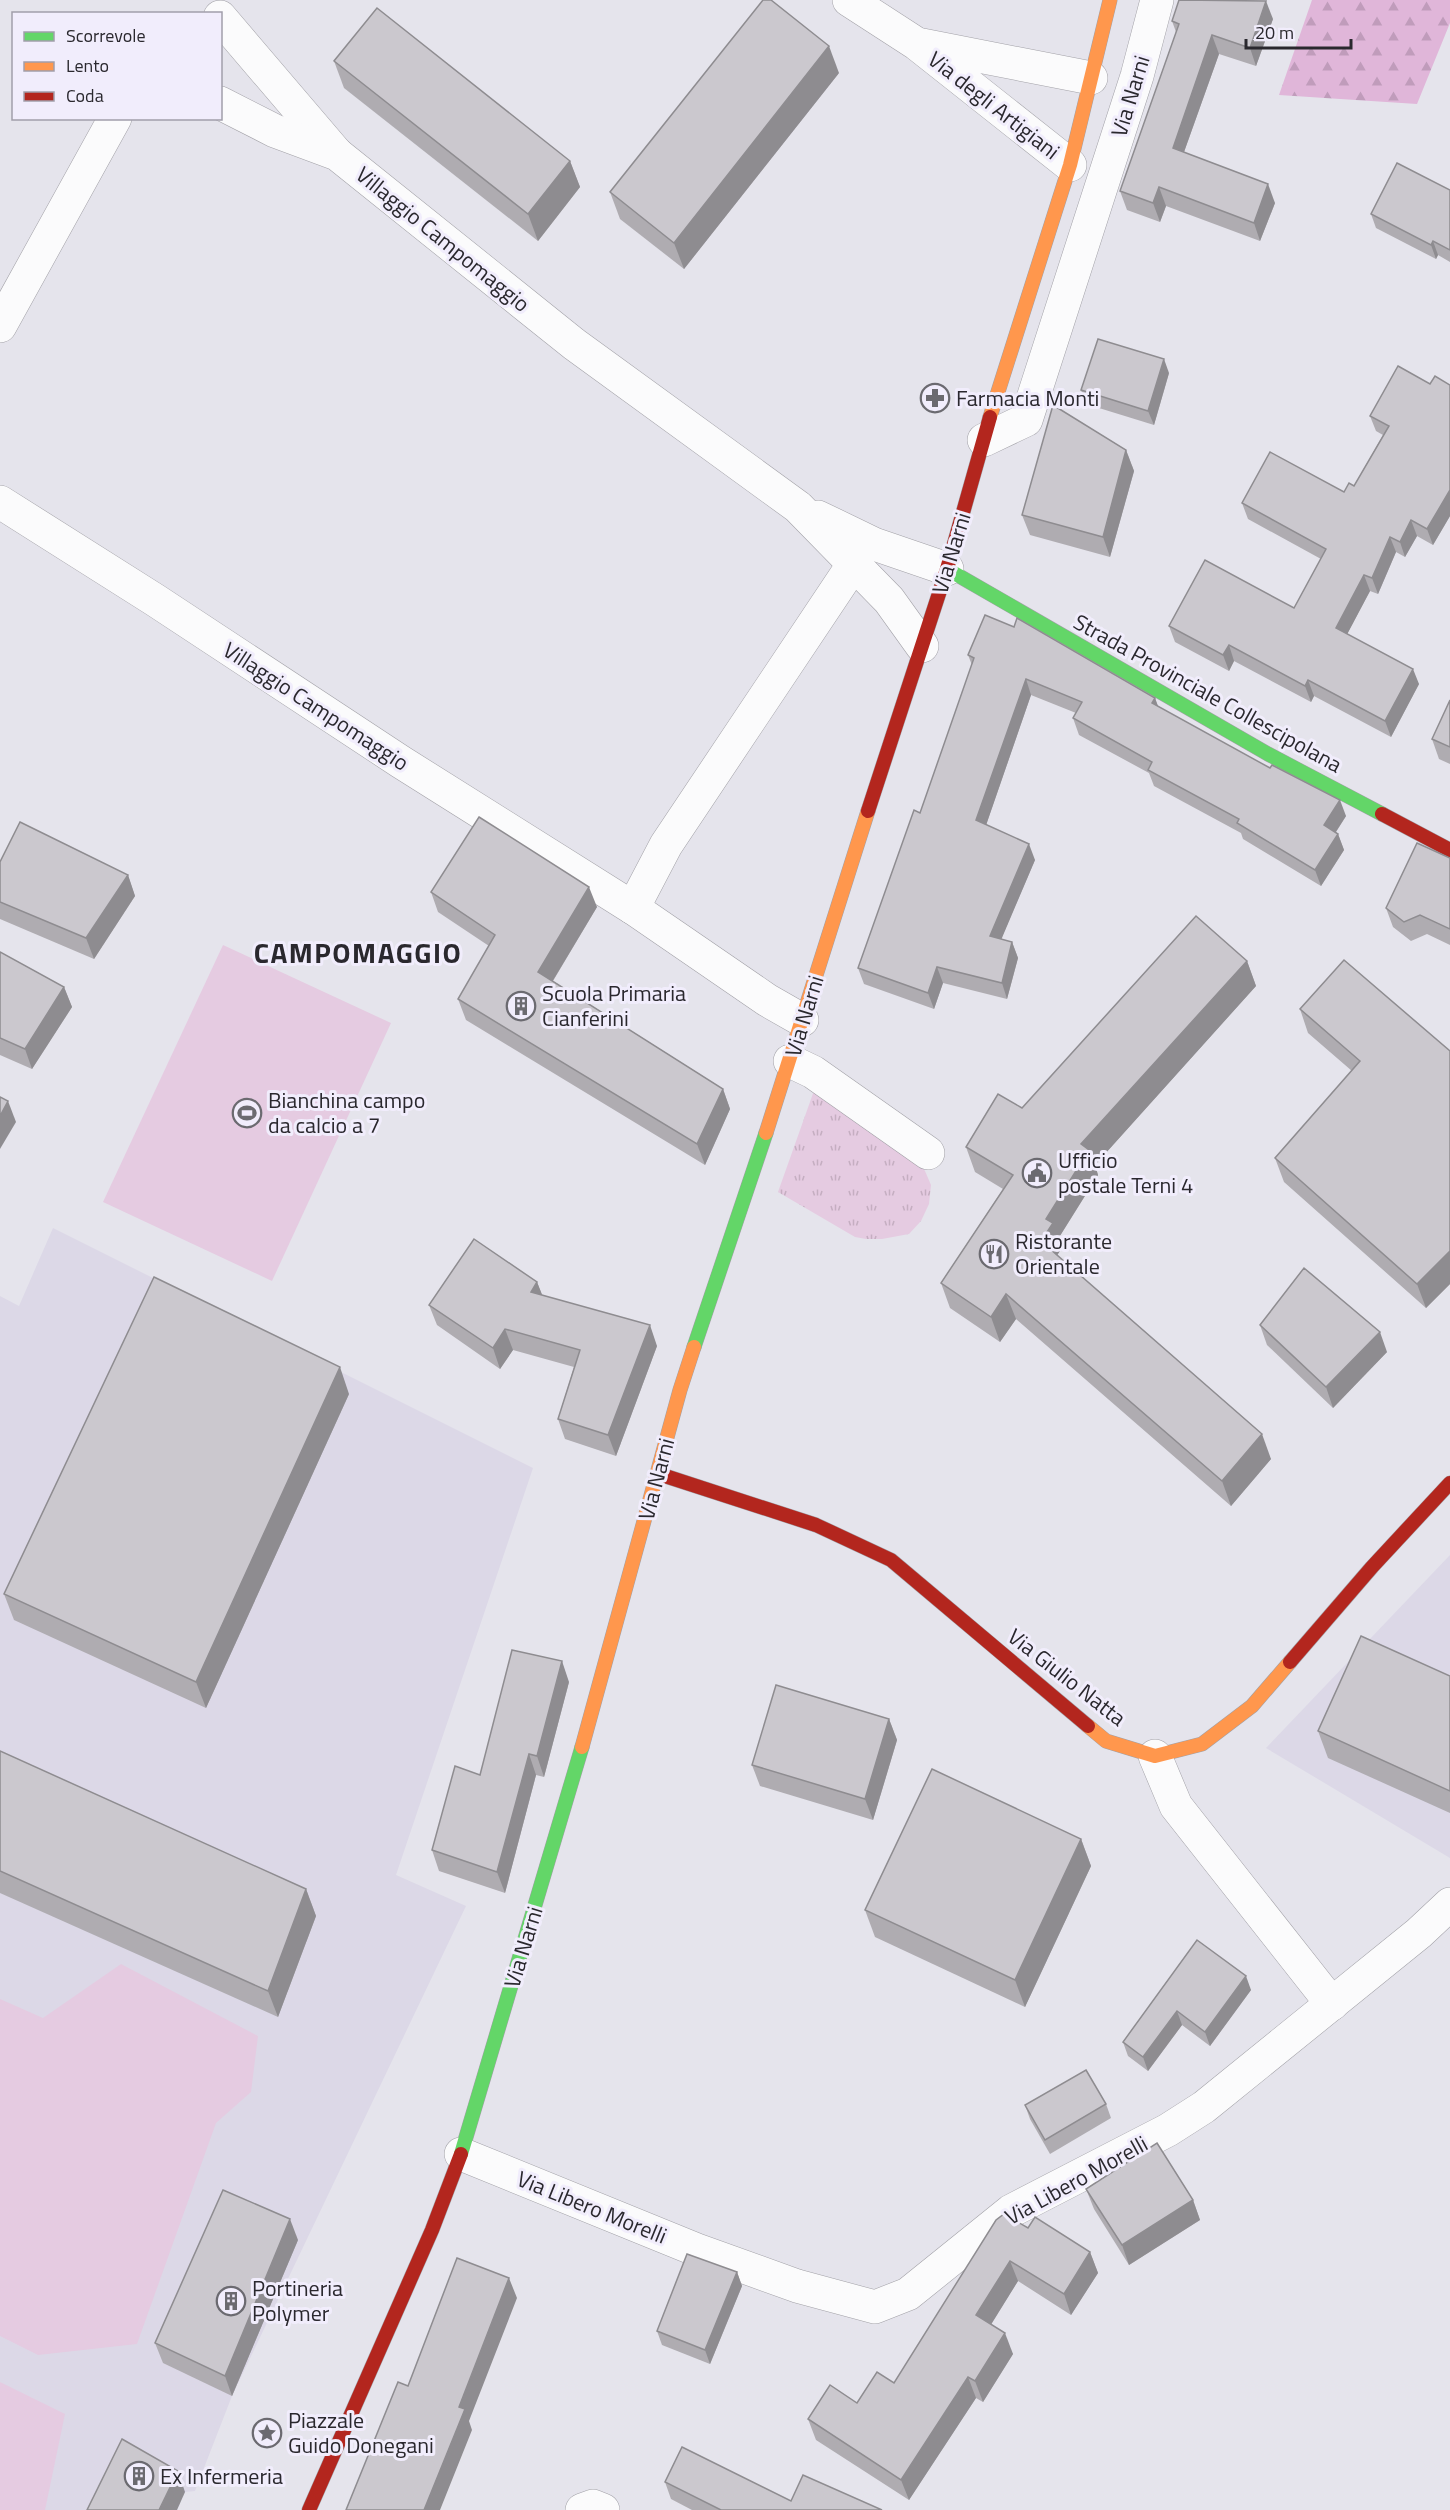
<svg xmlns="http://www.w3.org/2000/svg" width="1450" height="2510" font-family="'Titillium Web',sans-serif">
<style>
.built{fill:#dcd8e7}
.grass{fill:url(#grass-tufts)}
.forest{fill:url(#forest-firs)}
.green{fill:#e5cbe1}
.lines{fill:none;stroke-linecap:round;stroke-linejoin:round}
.street-casing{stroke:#a2a1a7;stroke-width:34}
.fast-casing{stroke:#a2a1a7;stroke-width:15}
.slow-casing{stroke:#a2a1a7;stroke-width:15}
.jam-casing{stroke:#a2a1a7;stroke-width:15}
.street{stroke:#fbfbfc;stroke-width:33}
.fast{stroke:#63d668;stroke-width:14}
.slow{stroke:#ff974d;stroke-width:14}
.jam{stroke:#b3261e;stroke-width:14}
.wall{fill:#afacb1}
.shaded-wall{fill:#8e8c90}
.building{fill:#cbc8ce;stroke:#8e8c90;stroke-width:1.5}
.labels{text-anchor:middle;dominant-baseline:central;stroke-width:6;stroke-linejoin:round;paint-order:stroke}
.street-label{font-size:22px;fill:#2a282e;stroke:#f1edfc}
.poi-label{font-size:22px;fill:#2a282e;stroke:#f1edfc;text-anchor:start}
.district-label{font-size:28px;font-weight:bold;letter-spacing:1.5px;fill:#2a282e;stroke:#f1edfc}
</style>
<defs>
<pattern id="grass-tufts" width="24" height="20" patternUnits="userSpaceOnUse" patternTransform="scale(1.5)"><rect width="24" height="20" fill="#e5cbe1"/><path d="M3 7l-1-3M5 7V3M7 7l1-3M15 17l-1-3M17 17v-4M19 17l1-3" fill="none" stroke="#c5aec1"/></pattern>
<pattern id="forest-firs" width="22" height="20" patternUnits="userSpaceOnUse" patternTransform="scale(1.5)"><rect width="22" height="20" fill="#e0b6d9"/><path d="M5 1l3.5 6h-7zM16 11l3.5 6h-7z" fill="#c09cbb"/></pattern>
</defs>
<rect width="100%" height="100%" fill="#e5e4ec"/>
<g class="built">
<path d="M53 1228 533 1468 396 1875 466 1906 232 2396 195 2491 185 2492 177 2510H0V1296L19 1306Z"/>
<path d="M1450 1555V1858L1266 1748Z"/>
</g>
<path class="grass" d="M816 1085 912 1154 925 1171 931 1185 929 1204 921 1221 909 1234 882 1239H866L855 1237 778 1192Z"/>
<path class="forest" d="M1312 0H1450V23L1417 104 1279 95Z"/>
<g class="green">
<path d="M223 945 391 1023 272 1281 103 1202Z"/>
<path d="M121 1964 258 2036 251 2092 216 2123 137 2344 38 2355 0 2336V1999L43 2018Z"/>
<path d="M0 2382 65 2414 45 2510H0Z"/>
</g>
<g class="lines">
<g class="street-casing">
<g id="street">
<path d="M849 0 917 44 1070 165"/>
<path d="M220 17 336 153"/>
<path d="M922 45 1091 78"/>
<path d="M220 103 275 131 337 154 574 344 798 507 889 600 922 646"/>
<path d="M0 326 115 118"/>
<path d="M984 440 1026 420 1137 76 1157 0"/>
<path d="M0 502 155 600 401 762 633 908 767 1000 802 1020"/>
<path d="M818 517 874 544 947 569"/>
<path d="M633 908 666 845 853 565"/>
<path d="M790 1061 813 1072 928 1153"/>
<path d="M1155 1756 1176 1806 1332 2004"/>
<path d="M461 2154 697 2250 797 2286 875 2307 908 2294 1011 2211 1168 2130 1204 2107 1419 1933 1450 1904"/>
<path d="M582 2510 593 2506 603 2510"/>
</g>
</g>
<g class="fast-casing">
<g id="fast">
<path d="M947 569 1268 754 1382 814"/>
<path d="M694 1347 766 1133"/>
<path d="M461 2154 582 1747"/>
</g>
</g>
<g class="slow-casing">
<g id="slow">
<path d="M990 417 1070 165 1110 0"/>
<path d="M766 1133 868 811"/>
<path d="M1088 1726 1106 1741 1155 1756 1202 1744 1252 1706 1290 1662"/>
<path d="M582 1747 680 1390 694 1347"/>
</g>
</g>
<g class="jam-casing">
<g id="jam">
<path d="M868 811 947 569 990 417"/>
<path d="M1382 814 1450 850"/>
<path d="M659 1474 816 1525 891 1560 1088 1726"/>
<path d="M1290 1662 1372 1567 1450 1483"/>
<path d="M309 2510 432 2230 461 2154"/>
</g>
</g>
<use href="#street" class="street"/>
<use href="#fast" class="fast"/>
<use href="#slow" class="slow"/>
<use href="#jam" class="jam"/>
</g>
<g class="wall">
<path d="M1273 19 1256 66 1219 54 1184 152 1275 203 1260 241 1166 206 1160 222 1127 210 1120 191 1176 32 1172 21Z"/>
<path d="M334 61 570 161 580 187 538 241 344 88Z"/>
<path d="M839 73 684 269 620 219 610 192Z"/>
<path d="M1450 190V262L1438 255 1436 259 1376 228 1371 214Z"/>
<path d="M1169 373 1154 425 1086 404 1081 390Z"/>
<path d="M1430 384 1450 385V516L1433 545 1417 536 1405 557 1396 552 1378 594 1370 591 1347 634 1419 684 1391 737 1314 696 1311 702 1234 661 1229 671 1175 642 1169 626 1294 608 1321 559 1248 519 1242 503 1344 492 1354 486 1383 435 1376 431 1370 416Z"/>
<path d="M1126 450 1134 471 1110 557 1030 535 1022 515Z"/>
<path d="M968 655 1155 698 1158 707 1346 816 1336 832 1338 834 1344 850 1321 886 1243 839 1241 833 1154 786 1149 773 1079 735 1073 718 1076 713 1031 695 986 825 1035 860 1001 939 1012 942 1018 958 1007 999 943 983 934 1009 864 984 858 968 920 813 972 665Z"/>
<path d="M1450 700V764L1439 759 1432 739Z"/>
<path d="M1450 858V945L1427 934 1411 941 1393 927 1386 908Z"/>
<path d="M0 862 128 875 135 896 94 959 0 919Z"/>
<path d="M431 892 597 907 553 981 723 1089 730 1109 705 1165 466 1020 458 999 489 946 438 912Z"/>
<path d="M0 952 64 987 72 1007 32 1069 0 1055Z"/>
<path d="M1247 961 1256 986 1095 1165 1098 1175 1058 1239 1062 1248 1057 1255 1271 1459 1231 1506 1016 1319 1000 1342 950 1308 941 1283 1003 1189 975 1172 966 1147 1022 1108Z"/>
<path d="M1300 1009 1450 1051V1284L1426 1308 1284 1182 1275 1158 1352 1071 1308 1033Z"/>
<path d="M537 1282 542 1295 657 1346 616 1456 565 1439 558 1419 574 1367 513 1350 500 1369 437 1325 429 1305Z"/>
<path d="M1260 1325 1387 1352 1333 1408 1267 1345Z"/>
<path d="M349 1394 206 1708 14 1620 4 1594Z"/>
<path d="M1450 1676V1813L1328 1758 1318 1731Z"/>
<path d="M569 1682 544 1777 536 1775 505 1893 439 1871 432 1850 480 1775Z"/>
<path d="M889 1719 897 1740 873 1820 760 1786 752 1765Z"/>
<path d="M0 1751 306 1889 316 1916 278 2017 0 1893Z"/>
<path d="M1081 1839 1091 1866 1025 2007 875 1937 865 1910Z"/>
<path d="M1197 1940 1251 1990 1210 2046 1182 2025 1148 2071 1128 2056 1123 2042Z"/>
<path d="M1106 2104 1111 2118 1050 2154 1030 2119 1025 2105Z"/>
<path d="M1086 2189 1193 2200 1200 2220 1129 2265 1094 2209Z"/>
<path d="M1028 2228 1090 2252 1098 2273 1071 2315 1018 2281 991 2324 1013 2354 983 2402 976 2398 909 2500 816 2440 808 2419 857 2403 894 2383Z"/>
<path d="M298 2240 232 2396 163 2363 155 2343Z"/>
<path d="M737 2272 742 2286 710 2364 662 2345 657 2331Z"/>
<path d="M665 2482 791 2501 882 2510H692L671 2499Z"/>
</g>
<g class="shaded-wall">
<path d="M1266 1 1273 19 1256 66 1250 48Z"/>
<path d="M1212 35 1219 54 1179 166 1173 148Z"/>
<path d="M829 46 839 73 684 269 674 243Z"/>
<path d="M570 161 580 187 538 241 528 214Z"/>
<path d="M1268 184 1275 203 1260 241 1254 223Z"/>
<path d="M1159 187 1166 206 1160 222 1153 203Z"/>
<path d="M1433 241 1438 255 1436 259 1431 245Z"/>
<path d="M1164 359 1169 373 1154 425 1148 411Z"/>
<path d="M1126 450 1134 471 1110 557 1103 537Z"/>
<path d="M1450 490V516L1433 545 1427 529Z"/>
<path d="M1411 520 1417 536 1405 557 1400 542Z"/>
<path d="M1390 537 1396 552 1378 594 1372 578Z"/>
<path d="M1364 575 1370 591 1342 644 1336 628Z"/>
<path d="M1229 645 1234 661 1229 671 1223 655Z"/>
<path d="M1413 669 1419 684 1391 737 1385 721Z"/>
<path d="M1026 679 1031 695 982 837 976 820Z"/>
<path d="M1308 680 1314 696 1311 702 1305 686Z"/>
<path d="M1155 698 1161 714 1152 703Z"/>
<path d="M1340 800 1346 816 1330 841 1324 825Z"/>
<path d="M1338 834 1344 850 1321 886 1315 870Z"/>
<path d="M1029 844 1035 860 996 952 990 936Z"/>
<path d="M128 875 135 896 94 959 86 938Z"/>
<path d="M589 887 597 907 546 992 538 972Z"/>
<path d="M1012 942 1018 958 1007 999 1002 983Z"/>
<path d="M1247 961 1256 986 1095 1165 1098 1175 1058 1239 1062 1248 1050 1266 1041 1241 1046 1219 1081 1144Z"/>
<path d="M937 967 943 983 934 1009 928 993Z"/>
<path d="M64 987 72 1007 32 1069 25 1049Z"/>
<path d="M723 1089 730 1109 705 1165 697 1144Z"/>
<path d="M8 1101 16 1122 0 1149V1116Z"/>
<path d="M1450 1251V1284L1426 1308 1417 1284Z"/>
<path d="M537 1282 545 1302 531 1292Z"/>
<path d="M1006 1294 1016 1319 1000 1342 991 1317Z"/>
<path d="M650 1325 657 1346 616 1456 608 1435Z"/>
<path d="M505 1329 513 1350 500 1369 493 1348Z"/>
<path d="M1380 1332 1387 1352 1333 1408 1326 1387Z"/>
<path d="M340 1367 349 1394 206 1708 196 1682Z"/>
<path d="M1262 1434 1271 1459 1231 1506 1222 1481Z"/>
<path d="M562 1661 569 1682 544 1777 537 1756Z"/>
<path d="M889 1719 897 1740 873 1820 865 1799Z"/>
<path d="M529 1754 536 1775 505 1893 497 1872Z"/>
<path d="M1081 1839 1091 1866 1025 2007 1015 1980Z"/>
<path d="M306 1889 316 1916 278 2017 268 1991Z"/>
<path d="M1246 1976 1251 1990 1210 2046 1205 2032Z"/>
<path d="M1177 2011 1182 2025 1148 2071 1143 2057Z"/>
<path d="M1193 2200 1200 2220 1129 2265 1122 2245Z"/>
<path d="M290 2219 298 2240 232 2396 225 2376Z"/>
<path d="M1090 2252 1098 2273 1071 2315 1064 2294Z"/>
<path d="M1010 2261 1018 2281 984 2336 976 2315Z"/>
<path d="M737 2272 742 2286 710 2364 705 2350Z"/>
<path d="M509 2278 517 2298 469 2421 472 2430 440 2510H424L459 2407Z"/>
<path d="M1005 2333 1013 2354 983 2402 975 2381Z"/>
<path d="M968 2377 976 2398 909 2500 901 2480Z"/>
<path d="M178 2471 185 2492 177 2510H159Z"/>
</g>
<g class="building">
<path d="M763 0H771L829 46 674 243 610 192Z"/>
<path d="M1179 0 1266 1 1250 48 1212 35 1173 148 1268 184 1254 223 1159 187 1153 203 1120 191 1179 24 1172 21Z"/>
<path d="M377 8 570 161 528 214 334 61Z"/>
<path d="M1397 163 1450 190V250L1433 241 1431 245 1371 214Z"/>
<path d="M1098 339 1164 359 1148 411 1081 390Z"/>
<path d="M1398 366 1430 384 1435 376 1450 385V490L1427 529 1411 520 1400 542 1390 537 1372 578 1364 575 1336 628 1413 669 1385 721 1308 680 1305 686 1229 645 1223 655 1169 626 1205 560 1294 608 1326 549 1242 503 1270 452 1344 492 1349 483 1354 486 1389 426 1370 416Z"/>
<path d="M1053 405 1126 450 1103 537 1022 515Z"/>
<path d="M985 615 1014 627 1017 618 1155 698 1152 703 1270 768 1272 765 1340 800 1324 825 1338 834 1315 870 1237 823 1239 819 1148 770 1152 762 1073 718 1082 702 1026 679 976 820 1029 844 990 936 1012 942 1002 983 937 967 928 993 858 968 914 810 920 813 974 658 968 655Z"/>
<path d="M1450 700V747L1432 739Z"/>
<path d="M479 817 589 887 538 972 723 1089 697 1144 458 999 495 935 431 892Z"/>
<path d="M20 822 128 875 86 938 0 902V862Z"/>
<path d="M1417 843 1450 858V929L1420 915 1404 922 1386 908Z"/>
<path d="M1196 916 1247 961 1081 1144 1089 1150 1046 1219 1053 1223 1041 1241 1262 1434 1222 1481 1006 1294 991 1317 941 1283 1013 1175 966 1147 998 1094 1022 1108Z"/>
<path d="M0 952 64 987 25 1049 0 1038Z"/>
<path d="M1344 960 1450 1051V1251L1417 1284 1275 1158 1360 1061 1300 1009Z"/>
<path d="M0 1097 8 1101 0 1116Z"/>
<path d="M474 1239 537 1282 531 1292 650 1325 608 1435 558 1419 580 1350 505 1329 493 1348 429 1305Z"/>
<path d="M1304 1268 1380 1332 1326 1387 1260 1325Z"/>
<path d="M154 1277 340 1367 196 1682 4 1594Z"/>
<path d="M1361 1636 1450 1676V1791L1318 1731Z"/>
<path d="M512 1650 562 1661 537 1756 529 1754 497 1872 432 1850 455 1766 480 1775Z"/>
<path d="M776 1685 889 1719 865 1799 752 1765Z"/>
<path d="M0 1751 306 1889 268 1991 0 1871Z"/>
<path d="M932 1769 1081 1839 1015 1980 865 1910Z"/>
<path d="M1197 1940 1246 1976 1205 2032 1177 2011 1143 2057 1123 2042Z"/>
<path d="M1086 2070 1106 2104 1045 2140 1025 2105Z"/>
<path d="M1157 2143 1193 2200 1122 2245 1086 2189Z"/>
<path d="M223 2190 290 2219 225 2376 155 2343Z"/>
<path d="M1004 2214 1028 2228 1035 2217 1090 2252 1064 2294 1010 2261 976 2315 1005 2333 975 2381 968 2377 901 2480 808 2419 830 2385 857 2403 877 2372 894 2383 996 2220Z"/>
<path d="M687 2254 737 2272 705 2350 657 2331Z"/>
<path d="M457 2258 509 2278 459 2407 465 2409 424 2510H346L398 2382 408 2386Z"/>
<path d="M122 2439 178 2471 159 2510H87Z"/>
<path d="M682 2447 791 2501 803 2475 882 2510H721L665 2482Z"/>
</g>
<defs>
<g id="pharmacy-ring" transform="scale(1.5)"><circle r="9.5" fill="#f1edfc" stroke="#6b6a70" stroke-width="1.5"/><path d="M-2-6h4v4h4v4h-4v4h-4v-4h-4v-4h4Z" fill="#6b6a70"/></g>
<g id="building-ring" transform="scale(1.5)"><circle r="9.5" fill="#f1edfc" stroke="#6b6a70" stroke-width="1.5"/><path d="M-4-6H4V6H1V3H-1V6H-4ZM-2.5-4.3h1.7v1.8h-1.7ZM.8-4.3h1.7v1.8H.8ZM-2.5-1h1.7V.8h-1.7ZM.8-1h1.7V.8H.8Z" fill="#6b6a70"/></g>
<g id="stadium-ring" transform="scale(1.5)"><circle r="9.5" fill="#f1edfc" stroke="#6b6a70" stroke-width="1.5"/><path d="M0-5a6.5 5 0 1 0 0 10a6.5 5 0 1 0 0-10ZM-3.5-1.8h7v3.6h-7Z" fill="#6b6a70"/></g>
<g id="civic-ring" transform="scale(1.5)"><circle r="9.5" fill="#f1edfc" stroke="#6b6a70" stroke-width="1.5"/><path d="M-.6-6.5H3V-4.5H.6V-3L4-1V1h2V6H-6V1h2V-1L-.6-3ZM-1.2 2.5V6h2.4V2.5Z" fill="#6b6a70"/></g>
<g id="restaurant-ring" transform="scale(1.5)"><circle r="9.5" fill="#f1edfc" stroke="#6b6a70" stroke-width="1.5"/><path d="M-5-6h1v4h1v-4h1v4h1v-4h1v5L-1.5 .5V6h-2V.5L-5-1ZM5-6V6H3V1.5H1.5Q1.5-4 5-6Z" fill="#6b6a70"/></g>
<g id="sight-ring" transform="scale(1.5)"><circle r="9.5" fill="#f1edfc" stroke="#6b6a70" stroke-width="1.5"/><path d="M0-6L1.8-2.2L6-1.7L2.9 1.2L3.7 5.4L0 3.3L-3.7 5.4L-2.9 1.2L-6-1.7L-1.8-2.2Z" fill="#6b6a70"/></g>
</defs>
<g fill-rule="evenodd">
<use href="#pharmacy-ring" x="935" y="398"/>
<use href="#building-ring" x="521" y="1006"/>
<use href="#stadium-ring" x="247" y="1113"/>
<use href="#civic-ring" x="1037" y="1173"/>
<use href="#restaurant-ring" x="994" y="1254"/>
<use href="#building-ring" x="231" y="2301"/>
<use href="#sight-ring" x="267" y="2433"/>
<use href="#building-ring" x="139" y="2476"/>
</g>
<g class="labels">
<g class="street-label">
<text transform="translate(1130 96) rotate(-73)">Via Narni</text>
<text transform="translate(994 105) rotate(38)">Via degli Artigiani</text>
<text transform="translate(443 239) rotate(39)">Villaggio Campomaggio</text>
<text transform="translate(951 553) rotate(-73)">Via Narni</text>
<text transform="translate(1208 693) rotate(29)">Strada Provinciale Collescipolana</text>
<text transform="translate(316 706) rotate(33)">Villaggio Campomaggio</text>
<text transform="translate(804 1016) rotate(-73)">Via Narni</text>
<text transform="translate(656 1479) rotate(-75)">Via Narni</text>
<text transform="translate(1067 1677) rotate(38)">Via Giulio Natta</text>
<text transform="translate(523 1947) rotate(-73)">Via Narni</text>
<text transform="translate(1076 2180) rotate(-29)">Via Libero Morelli</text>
<text transform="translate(592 2207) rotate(22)">Via Libero Morelli</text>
</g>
<g class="poi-label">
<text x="956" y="398">Farmacia Monti</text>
<text x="542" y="993">Scuola Primaria<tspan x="542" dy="25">Cianferini</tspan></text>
<text x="268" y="1100">Bianchina campo<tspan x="268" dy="25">da calcio a 7</tspan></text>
<text x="1058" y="1160">Ufficio<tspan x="1058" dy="25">postale Terni 4</tspan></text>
<text x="1015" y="1241">Ristorante<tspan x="1015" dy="25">Orientale</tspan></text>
<text x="252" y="2288">Portineria<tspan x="252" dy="25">Polymer</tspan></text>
<text x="288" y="2420">Piazzale<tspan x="288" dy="25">Guido Donegani</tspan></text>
<text x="160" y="2476">Ex Infermeria</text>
</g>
<g class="district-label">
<text x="358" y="952">CAMPOMAGGIO</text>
</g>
</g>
<rect x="12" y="12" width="210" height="108" fill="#f1edfc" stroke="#a19eaa" stroke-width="1.5"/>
<rect x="24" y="32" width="30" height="9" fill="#63d668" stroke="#a19eaa" stroke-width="1.5"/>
<text x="66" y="42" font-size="18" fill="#2a282e">Scorrevole</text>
<rect x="24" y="62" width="30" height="9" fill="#ff974d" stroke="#a19eaa" stroke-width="1.5"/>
<text x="66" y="72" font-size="18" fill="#2a282e">Lento</text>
<rect x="24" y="92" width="30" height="9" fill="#b3261e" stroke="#a19eaa" stroke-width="1.5"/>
<text x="66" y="102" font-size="18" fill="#2a282e">Coda</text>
<path d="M1246 39v9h105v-9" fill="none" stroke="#2a282e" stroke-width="3"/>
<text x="1255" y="39" font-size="18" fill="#2a282e" stroke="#f1edfc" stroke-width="4.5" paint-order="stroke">20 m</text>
</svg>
